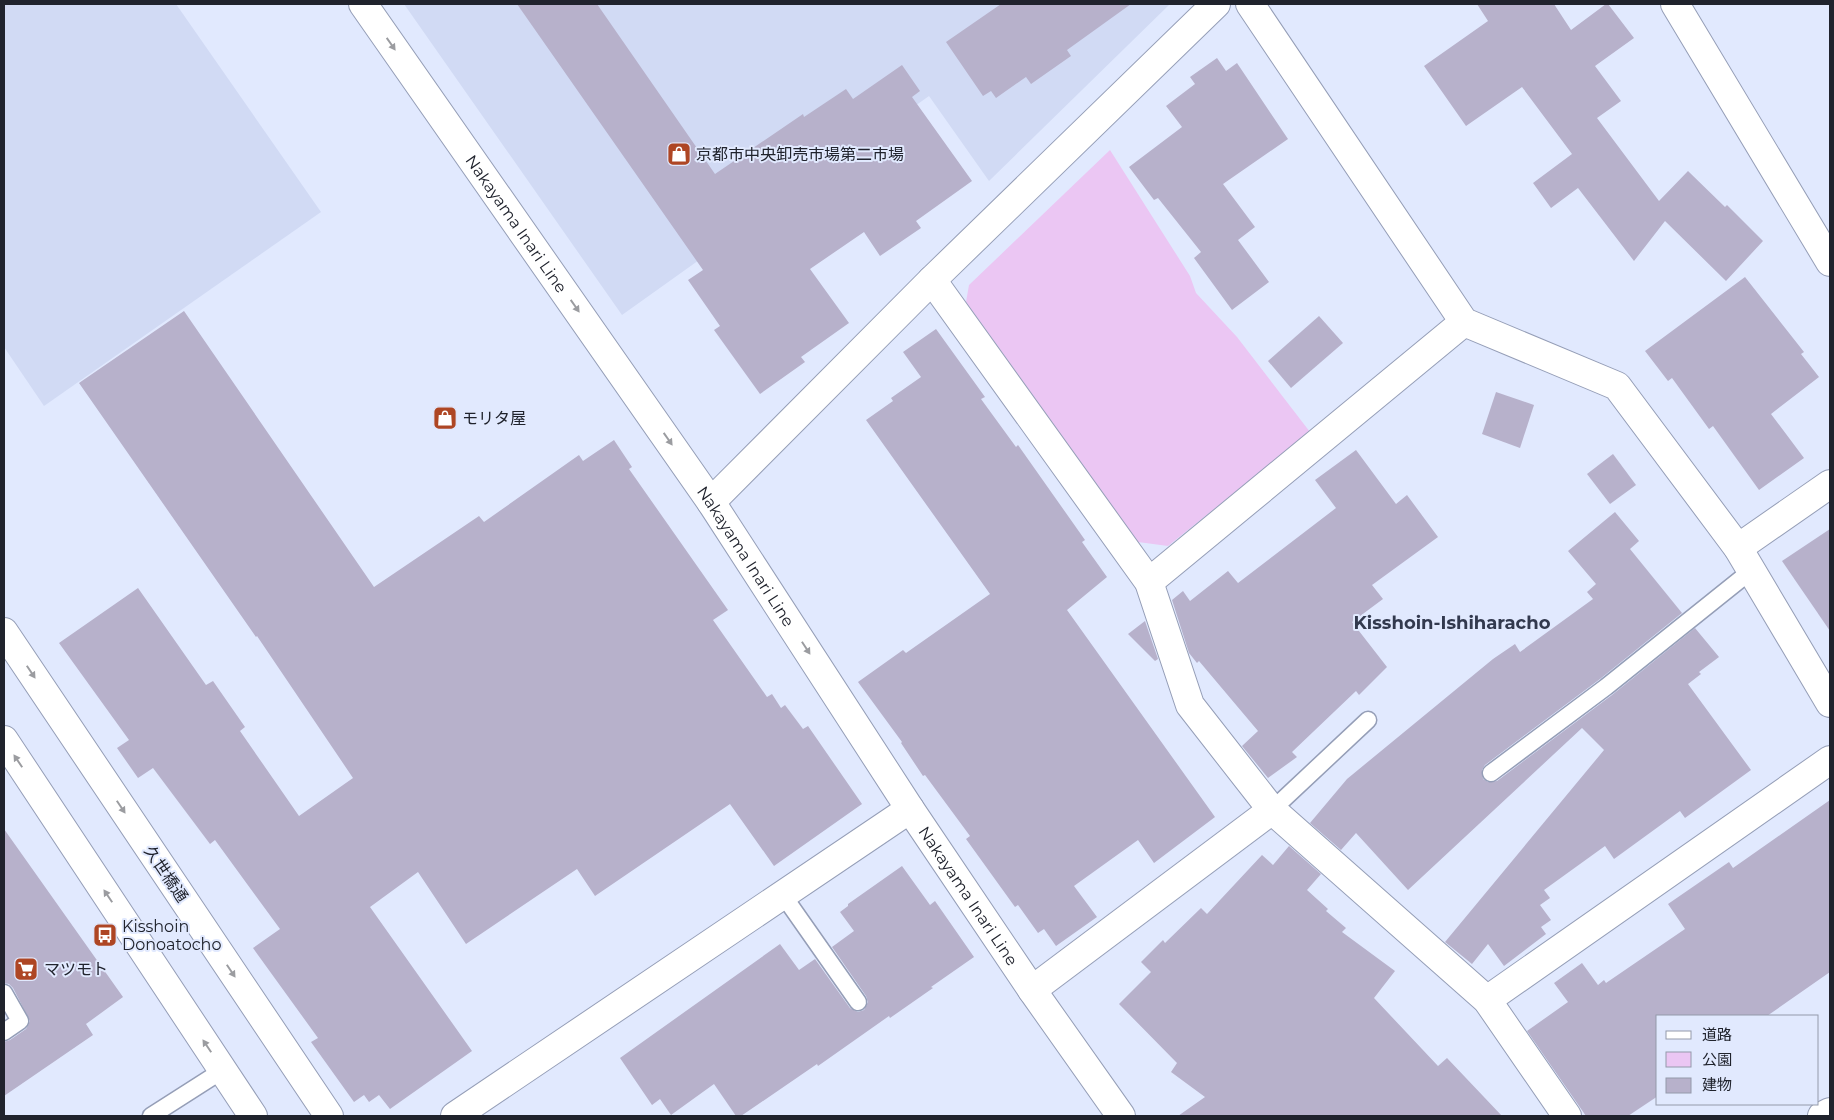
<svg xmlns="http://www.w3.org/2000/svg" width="1834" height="1120" font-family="Montserrat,'Noto Sans JP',sans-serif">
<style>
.built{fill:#d1daf4}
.green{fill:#ebc6f3}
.building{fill:#b7b1cb}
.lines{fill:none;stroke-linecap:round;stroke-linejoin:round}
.lane-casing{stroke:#959eb7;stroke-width:19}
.street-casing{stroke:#959eb7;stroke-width:30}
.secondary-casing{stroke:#959eb7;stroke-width:30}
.lane{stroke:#fff;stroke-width:16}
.street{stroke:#fff;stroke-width:28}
.secondary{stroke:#fff;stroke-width:28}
.oneway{fill:#9b9ca0}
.labels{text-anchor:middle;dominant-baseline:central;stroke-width:4;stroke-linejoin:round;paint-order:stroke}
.poi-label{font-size:16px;fill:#20232d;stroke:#e1e9fe;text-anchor:start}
.street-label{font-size:16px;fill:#20232d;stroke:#e1e9fe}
.neighbourhood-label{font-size:18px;font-weight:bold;fill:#32394e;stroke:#e1e9fe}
</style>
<rect width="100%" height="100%" fill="#e1e9fe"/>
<g class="built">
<path d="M4 4H176L321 212 44 406 4 347Z"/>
<path d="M404 4H1170L989 181 929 96 622 315Z"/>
</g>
<path class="green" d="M1110 150 1190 276 1196 293 1237 337 1310 432 1168 546 1138 542 966 302 969 285Z"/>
<g class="building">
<path d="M517 4H597L715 174 803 114 804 117 846 89 853 99 902 65 920 91 912 97 972 181 916 221 921 228 880 256 864 232 810 269 849 323 801 357 805 362 760 394 714 330 720 326 688 280 703 270Z"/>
<path d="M1001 4H1131L1067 50 1071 56 1031 84 1026 77 996 98 991 91 983 96 946 42Z"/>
<path d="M1477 4H1554L1571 30 1606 4H1608L1634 38 1595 66 1621 101 1597 118 1659 201 1688 171 1725 207 1727 205 1763 241 1726 281 1665 221 1634 261 1578 188 1551 208 1533 183 1572 154 1522 87 1466 126 1424 66 1488 21Z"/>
<path d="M1217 58 1226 71 1237 63 1288 139 1223 184 1255 227 1238 240 1269 282 1232 310 1194 258 1201 252 1158 198 1154 200 1129 167 1182 127 1166 106 1195 84 1190 77Z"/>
<path d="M1745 277 1804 352 1801 354 1819 377 1771 414 1804 458 1759 490 1713 426 1709 429 1672 378 1668 381 1645 351Z"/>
<path d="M184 311 374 587 479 516 484 522 579 455 583 461 614 440 632 467 629 469 728 610 713 620 767 697 772 694 781 708 785 705 803 729 808 726 862 804 774 866 730 804 595 896 577 869 466 944 418 872 370 907 472 1051 390 1109 379 1095 369 1102 364 1095 354 1102 311 1042 318 1038 253 948 280 929 215 840 210 844 153 768 138 778 117 748 129 740 59 643 138 588 206 685 213 681 245 727 240 731 299 816 353 778 257 636 256 637 79 383Z"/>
<path d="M1319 316 1343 343 1291 388 1268 361Z"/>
<path d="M936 329 985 397 981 399 1016 447 1018 445 1085 540 1082 542 1107 577 1067 610 1215 817 1154 863 1138 840 1074 886 1097 917 1056 946 1044 929 1038 933 1018 905 1015 907 966 839 970 836 925 775 923 776 901 743 902 742 858 682 903 650 906 653 990 594 866 420 893 401 891 398 921 377 903 352Z"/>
<path d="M1496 392 1534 405 1520 448 1482 434Z"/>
<path d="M1356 450 1396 504 1407 495 1438 537 1372 585 1383 599 1352 622 1387 667 1359 695 1356 691 1292 752 1297 757 1268 778 1242 746 1258 731 1199 661 1197 663 1189 653 1172 600 1183 591 1190 601 1228 571 1238 583 1336 508 1315 480Z"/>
<path d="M1613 454 1636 485 1610 504 1587 474Z"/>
<path d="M1615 512 1639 541 1630 549 1682 613 1600 679 1485 765 1482 770 1483 779 1488 782 1497 781 1612 695 1695 628 1719 657 1699 672 1701 674 1688 684 1751 770 1685 818 1680 811 1614 859 1605 846 1544 890 1550 898 1540 905 1551 920 1541 927 1546 934 1504 966 1488 944 1472 964 1445 942 1604 750 1582 728 1408 890 1356 833 1341 850 1310 823 1347 779 1493 659 1515 644 1520 652 1593 599 1587 592 1596 584 1568 551Z"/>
<path d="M1830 529V631L1782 561Z"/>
<path d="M1145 621 1158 659 1155 661 1128 634Z"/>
<path d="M1830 800V972L1767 1016H1658V1096L1628 1116H1586L1527 1031 1568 1002 1554 983 1582 963 1598 985 1604 980 1606 983 1685 929 1668 904 1729 862 1733 868Z"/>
<path d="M4 829 123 997 86 1024 93 1035 4 1096V1042L10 1040 26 1029 30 1021 13 988 9 984 4 983Z"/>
<path d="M1289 846 1321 874 1307 890 1328 909 1326 911 1346 928 1342 932 1395 971 1374 998 1438 1066 1447 1058 1502 1116H1178L1205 1097 1171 1072 1177 1063 1119 1004 1151 972 1141 962 1163 940 1165 943 1201 908 1207 914 1262 855 1273 865Z"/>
<path d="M902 866 930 905 935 901 974 957 931 987 933 988 890 1018 889 1016 818 1066 817 1064 741 1116H736L714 1084 671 1115 660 1099 652 1105 620 1058 780 944 799 970 815 959 850 1008 858 1012 864 1010 868 1002 866 996 832 947 854 931 840 912 848 906V904Z"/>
</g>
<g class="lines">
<g class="lane-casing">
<g id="lane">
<path d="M1491 773 1606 687 1752 570"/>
<path d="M1272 810 1368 720"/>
<path d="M783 895 858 1002"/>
<path d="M4 993 20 1021 4 1032"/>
<path d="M151 1116 223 1070"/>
</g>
</g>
<g class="street-casing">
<g id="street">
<path d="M1250 4 1464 322 1617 386 1738 548 1830 703"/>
<path d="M1675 4 1830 262"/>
<path d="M932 280 1149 582 1190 705 1272 810 1487 1000 1567 1116"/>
<path d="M711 502 932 280 1216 4"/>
<path d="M1738 548 1830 484"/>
<path d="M1149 582 1464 322"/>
<path d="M1032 990 1272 810"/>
<path d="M1487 1000 1830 760"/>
<path d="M1822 1116 1830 1112"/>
</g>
</g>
<g class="secondary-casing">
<g id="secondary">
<path id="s1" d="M363 4 711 502 910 809 1032 990 1121 1116"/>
<path d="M4 632 329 1116"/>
<path d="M4 740 253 1116"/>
<path d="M455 1116 910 809"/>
</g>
</g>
<use href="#lane" class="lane"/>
<use href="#street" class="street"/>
<use href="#secondary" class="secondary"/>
</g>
<defs><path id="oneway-solid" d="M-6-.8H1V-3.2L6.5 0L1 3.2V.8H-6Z" transform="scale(1.25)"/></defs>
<g class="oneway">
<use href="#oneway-solid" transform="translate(391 44) rotate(55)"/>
<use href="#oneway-solid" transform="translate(575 306) rotate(55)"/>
<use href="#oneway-solid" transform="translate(668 439) rotate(55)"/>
<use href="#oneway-solid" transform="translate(806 648) rotate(57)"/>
<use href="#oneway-solid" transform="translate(31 672) rotate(56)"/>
<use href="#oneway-solid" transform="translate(18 761) rotate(-124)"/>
<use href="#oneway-solid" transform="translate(121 807) rotate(56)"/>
<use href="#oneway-solid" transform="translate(108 896) rotate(-124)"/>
<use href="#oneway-solid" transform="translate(231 971) rotate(56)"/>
<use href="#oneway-solid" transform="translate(207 1046) rotate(-124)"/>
</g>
<defs>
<g id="shop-square" transform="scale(1.25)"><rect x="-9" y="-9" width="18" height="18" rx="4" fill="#ae4624" stroke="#e1e9fe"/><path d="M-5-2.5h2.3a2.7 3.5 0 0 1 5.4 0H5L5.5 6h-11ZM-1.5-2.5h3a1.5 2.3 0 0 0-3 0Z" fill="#fff"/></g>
<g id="bus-square" transform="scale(1.25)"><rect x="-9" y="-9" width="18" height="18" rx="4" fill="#ae4624" stroke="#e1e9fe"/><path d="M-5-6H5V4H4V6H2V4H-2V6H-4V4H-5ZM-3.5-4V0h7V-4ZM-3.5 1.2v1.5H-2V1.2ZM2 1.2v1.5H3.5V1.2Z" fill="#fff"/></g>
<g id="supermarket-square" transform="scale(1.25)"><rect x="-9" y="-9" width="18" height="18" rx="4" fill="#ae4624" stroke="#e1e9fe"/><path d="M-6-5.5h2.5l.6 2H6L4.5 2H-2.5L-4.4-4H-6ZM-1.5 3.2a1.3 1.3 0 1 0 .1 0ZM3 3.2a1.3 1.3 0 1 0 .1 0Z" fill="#fff"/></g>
</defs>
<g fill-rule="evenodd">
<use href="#shop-square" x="679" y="154"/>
<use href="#shop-square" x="445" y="418"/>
<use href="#bus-square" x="105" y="935"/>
<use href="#supermarket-square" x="26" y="969"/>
</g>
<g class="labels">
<g class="poi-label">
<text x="696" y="154">京都市中央卸売市場第二市場</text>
<text x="462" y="418">モリタ屋</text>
<text x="122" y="926">Kisshoin<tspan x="122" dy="18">Donoatocho</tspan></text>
<text x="44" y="969">マツモト</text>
</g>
<g class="street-label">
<text stroke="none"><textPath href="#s1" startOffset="268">Nakayama Inari Line</textPath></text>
<text stroke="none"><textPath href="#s1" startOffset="672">Nakayama Inari Line</textPath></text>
<text transform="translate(166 874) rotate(56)">久世橋通</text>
<text stroke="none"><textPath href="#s1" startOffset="1078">Nakayama Inari Line</textPath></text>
</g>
<g class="neighbourhood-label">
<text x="1452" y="623">Kisshoin-Ishiharacho</text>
</g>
</g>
<rect width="1834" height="1120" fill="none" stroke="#20232d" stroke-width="10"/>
<rect x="1656" y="1015" width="162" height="90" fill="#e1e9fe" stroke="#949aaa"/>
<rect x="1666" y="1031" width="25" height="8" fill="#ffffff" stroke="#949aaa"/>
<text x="1702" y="1040" font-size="15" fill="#20232d">道路</text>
<rect x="1666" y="1052" width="25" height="15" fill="#ebc6f3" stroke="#949aaa"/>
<text x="1702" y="1065" font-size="15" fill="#20232d">公園</text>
<rect x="1666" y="1078" width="25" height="15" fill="#b7b1cb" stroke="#949aaa"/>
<text x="1702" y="1090" font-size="15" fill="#20232d">建物</text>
</svg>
